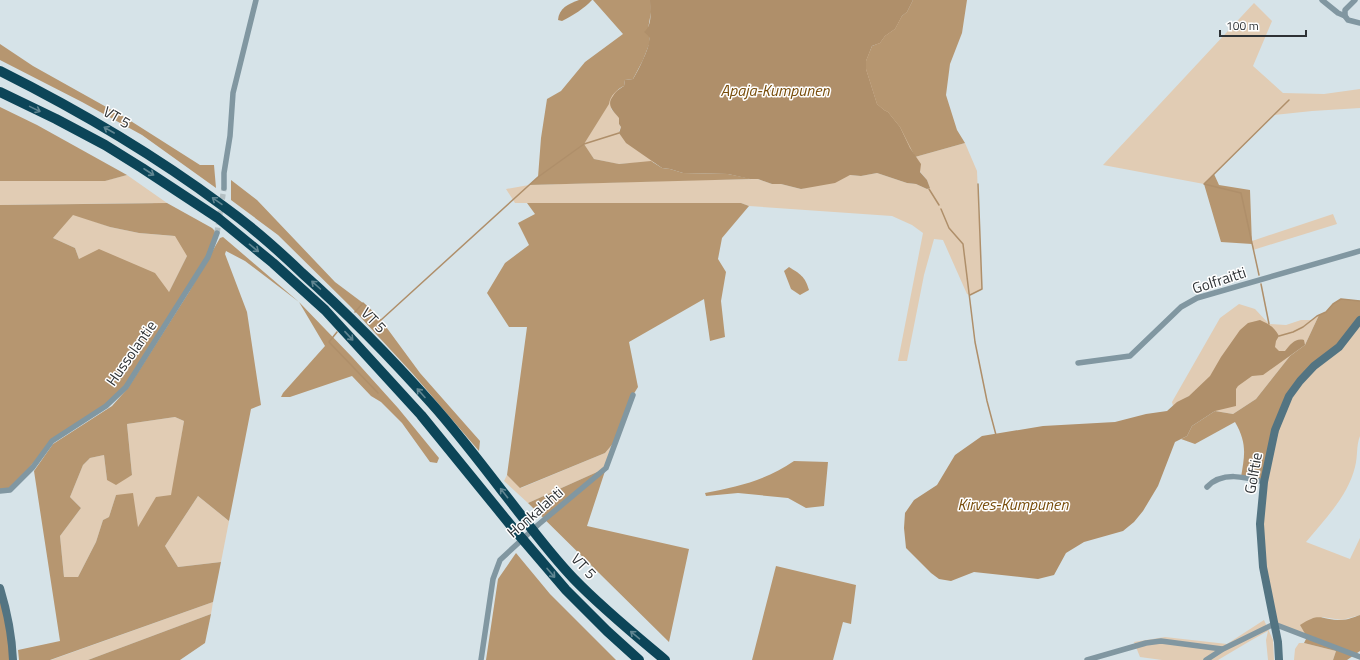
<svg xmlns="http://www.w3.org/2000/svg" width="1360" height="660" font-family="'Titillium Web',sans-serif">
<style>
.green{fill:#e1ccb4}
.forest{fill:#b69670;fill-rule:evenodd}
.water{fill:#af8f6a}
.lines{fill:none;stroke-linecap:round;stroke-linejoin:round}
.stream{stroke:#af8f6a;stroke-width:1.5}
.street-tunnel{stroke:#b4c0c4;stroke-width:5.5;stroke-dasharray:5.5 3;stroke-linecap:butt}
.street{stroke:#8197a1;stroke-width:5.5}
.secondary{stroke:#537482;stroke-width:8}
.highway{stroke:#0c4558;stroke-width:10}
.oneway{stroke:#618692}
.labels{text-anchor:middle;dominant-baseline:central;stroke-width:3;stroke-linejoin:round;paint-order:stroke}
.street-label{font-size:15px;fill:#2e3235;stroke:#fff}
.water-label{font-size:16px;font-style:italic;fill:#784d0b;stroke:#fff}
</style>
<rect width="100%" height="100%" fill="#d6e3e8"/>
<g class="green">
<path d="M650 0 611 109 620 118 619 124 621 127 619 131 683 160 618 164 594 159 559 110 603 66Z"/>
<path d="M913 0 903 131 915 157 965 143 977 171 982 289 970 295 967 294 943 240 934 239 924 275 907 361H898L923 233 912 225 892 216 749 206 741 203H515L506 189 529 185 694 180 758 179 772 184H781L801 189 850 175 861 176 877 173 907 183 916 184 927 189 930 188 927 180 882 125 861 69 869 52 902 16 907 12Z"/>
<path d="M1254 3 1272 21 1253 66 1283 93 1324 94 1360 89V108L1312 111 1274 115 1204 184 1103 165Z"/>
<path d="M127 175 167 203H163L203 266 187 256 169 292 79 259 75 248 53 238 73 214 110 227 139 233 174 236 153 203 0 205V181H104Z"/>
<path d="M1333 214 1337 224 1253 250 1252 241Z"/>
<path d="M1239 304 1255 309 1269 324 1286 325 1301 320H1312L1319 315 1305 345 1290 356 1256 399 1233 414 1215 411 1189 396 1173 406 1172 402 1220 318Z"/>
<path d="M1360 320V436C1356 446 1358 456 1355 467 1348 496 1325 519 1306 542L1350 559 1360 538V615L1342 620 1322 617 1307 637 1274 624 1260 524 1264 482 1289 396Z"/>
<path d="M175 417 184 421 172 495 138 527 116 495 109 517 103 520 96 542 78 577H64L60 536 81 508 70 497 83 465 90 458 104 455 107 480 124 479 132 475 127 424Z"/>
<path d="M616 440 606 468 528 503 504 481 507 475 521 488 605 453Z"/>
<path d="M198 496 229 521 221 562 178 567 165 546Z"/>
<path d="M213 602 211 614 88 660H51Z"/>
<path d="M1264 620 1273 640 1274 660H1268L1266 640 1268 631 1250 641 1218 660H1162L1140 657 1134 642 1165 637 1227 644Z"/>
<path d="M1299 643H1304L1336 651 1333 660H1294L1295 649Z"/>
</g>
<g class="forest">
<path d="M593 0H650L651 12 648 29 650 42 643 60 633 79 625 80 624 86C617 89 610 96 609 104L584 144 594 159 619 164 651 161 662 168 670 169 683 173 728 174 752 179 529 185 538 177 541 138 547 99 561 91 585 62 623 34Z"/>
<path d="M913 0H967L962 33 950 64 946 95 957 130 965 143 915 157 900 127 888 112 884 110 877 104 866 69V61L872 46 880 43 885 36 895 29 902 16 907 12Z"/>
<path d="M0 44 33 66 126 118 200 165H214L216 188 142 135 82 102 0 60Z"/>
<path d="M0 107 37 125 127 175 105 181H0Z"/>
<path d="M1214 174 1219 185 1250 190 1252 244 1221 242 1204 184Z"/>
<path d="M231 180 257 200 335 282 363 303 381 320 420 373 480 441 479 451 413 374 351 307 278 235 231 200Z"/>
<path d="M167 203 212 228 217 233 208 257 126 387 106 406 52 441 10 490 0 491V205ZM73 215 110 227 139 233 175 236 187 256 169 292 155 273 99 249 79 259 75 248 53 238Z"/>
<path d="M527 203H741L749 206 722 238 718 259 726 272 721 301 725 337 710 341 704 299 629 342 638 387 633 395 616 440 605 453 520 488 507 475 527 327H509L487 293 505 263 529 245 518 223 535 214Z"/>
<path d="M223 237 299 302 353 358 398 408 439 458 437 463 430 462 402 423 381 402 371 396 352 376 290 397H281L283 393 325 346 299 302 245 261 226 251 225 254 247 312 261 405 251 409 229 521 198 496 165 546 178 567 221 562 213 602 50 660H19L18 650 60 641 34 471 53 444 112 406 128 388 189 292 220 238ZM175 417 184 421 171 495 156 497 138 527 133 493 116 495 109 517 103 520 96 542 78 577H64L60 536 81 508 70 497 83 465 90 458 104 455 107 480 116 485 132 475 127 424Z"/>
<path d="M789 267C800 274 805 276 809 290L800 295 791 289 784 271Z"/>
<path d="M1341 299 1360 301V320L1289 396 1264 482 1241 477C1245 454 1247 443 1235 422L1195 444 1181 439 1187 436 1192 426 1215 411 1233 414 1256 399 1290 356 1305 345 1319 315 1326 312 1333 304Z"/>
<path d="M794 461 828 462 824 506 806 508 788 498 738 493 706 496 705 493C737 487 767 480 794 461Z"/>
<path d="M606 468 587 526 689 549 669 642 528 503Z"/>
<path d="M516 553 550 594 616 660H486L498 579Z"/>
<path d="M776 566 856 585 851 624 843 622 833 660H752Z"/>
<path d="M0 588 13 660H0Z"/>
<path d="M211 614 205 643 180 660H88Z"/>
<path d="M1360 615V651L1347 660H1333L1336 651 1304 643 1307 637 1300 625C1321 611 1320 620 1342 620 1347 620 1354 617 1360 615Z"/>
</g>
<g class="water">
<path d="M579 0H592C585 8 572 16 562 21L558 20C559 8 568 4 579 0Z"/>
<path d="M650 0H913L907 12 902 16 895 29 885 36 880 43 872 46 866 61V69L877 104 884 110 888 112 900 127 910 148 921 164 920 172 927 180 930 188 927 189 916 184 907 183 877 173 861 176 850 175 835 183 801 189 781 184H772L758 179H750L728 174 683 173 670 169 662 168 626 143 619 133 621 127 619 124V118C613 111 606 105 613 96 616 91 619 89 624 86L625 80 633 79C637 73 652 44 649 37 648 35 646 34 644 32 653 25 650 11 650 0Z"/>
<path d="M1260 320C1269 324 1274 327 1279 336L1276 341 1275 347 1279 351H1285C1291 344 1295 338 1304 340L1305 345 1263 375 1252 376 1238 386 1236 389V406L1215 411 1192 426 1187 436 1175 442 1158 486 1143 511 1134 522 1123 531 1084 542 1066 553 1054 575 1038 579 974 572 951 581 939 579 931 573 906 548 904 528 905 513 914 500 937 485 955 455 982 436 1043 426 1115 422 1146 414 1167 411 1177 402 1189 396 1210 376 1221 357 1240 330 1248 323Z"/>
</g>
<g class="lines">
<g class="stream">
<path d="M929 189 939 205"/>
<path d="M941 209 949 228 963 244 975 342 987 401 996 435"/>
<path d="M1259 275 1241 193 1204 184 1289 100"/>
<path d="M1261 284 1269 324"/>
<path d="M970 295 982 289 978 184"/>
<path d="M355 312 363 303 381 320 538 177 584 144 619 133"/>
<path d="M337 332 329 342 378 393"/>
<path d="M1279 336 1293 332 1303 327 1317 316 1326 312 1333 304 1341 299 1360 301"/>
</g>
<path class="street-tunnel" d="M217 233 224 188"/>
<g class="street">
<path d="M1322 0 1338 13 1345 16 1348 20 1360 23"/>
<path d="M1345 16V10L1355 0"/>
<path d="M224 188V173L230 136 233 93 256 0"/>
<path d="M1078 363 1130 356 1181 307 1197 298 1360 251"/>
<path d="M1207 487C1222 471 1245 477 1264 482"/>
<path d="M0 491 10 490 33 467 52 441 106 406 126 387 208 257 217 233"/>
<path d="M481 660 493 579 500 560 539 524 606 468 633 395"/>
<path d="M1087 660 1146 643 1161 641 1222 649"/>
<path d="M1206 660 1223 649 1274 624 1360 657"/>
</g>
<g class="secondary">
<path d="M0 588C7 611 12 635 13 660"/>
<path d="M1279 660 1278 642 1263 567 1260 524 1264 482 1275 430 1289 396 1300 381 1314 366 1339 347 1360 320"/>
</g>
<g class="highway">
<path d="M0 71C78 110 153 154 223 206 251 226 277 249 302 273 348 314 391 358 432 404 457 432 480 462 503 492 526 521 548 552 574 579 602 608 634 634 665 660"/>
<path d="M0 92 56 119 105 145 142 168 218 218 273 263 325 310 421 415 513 528 566 590 607 631 639 660"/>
</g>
</g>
<defs><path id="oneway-shaft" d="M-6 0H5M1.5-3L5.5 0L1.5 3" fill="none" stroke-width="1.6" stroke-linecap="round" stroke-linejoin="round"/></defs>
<g class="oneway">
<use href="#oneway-shaft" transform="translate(35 109) rotate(26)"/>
<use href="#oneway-shaft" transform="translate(109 130) rotate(-150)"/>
<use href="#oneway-shaft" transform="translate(149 172) rotate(33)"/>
<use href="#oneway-shaft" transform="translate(217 201) rotate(-145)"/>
<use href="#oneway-shaft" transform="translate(254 248) rotate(39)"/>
<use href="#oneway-shaft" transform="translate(316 285) rotate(-138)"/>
<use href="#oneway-shaft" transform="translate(349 336) rotate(47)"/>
<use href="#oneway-shaft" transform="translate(421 393) rotate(-132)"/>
<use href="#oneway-shaft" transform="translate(504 493) rotate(-128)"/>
<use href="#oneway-shaft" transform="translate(551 573) rotate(49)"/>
<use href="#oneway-shaft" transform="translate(635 635) rotate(-140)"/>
</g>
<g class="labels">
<g class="street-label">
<text transform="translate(117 117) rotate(30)">VT 5</text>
<text transform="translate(1219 280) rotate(-18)">Golfraitti</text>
<text transform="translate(374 320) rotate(46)">VT 5</text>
<text transform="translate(131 353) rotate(-55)">Hussolantie</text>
<text transform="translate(1253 473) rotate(-80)">Golftie</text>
<text transform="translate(535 512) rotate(-41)">Honkalahti</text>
<text transform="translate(584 566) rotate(47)">VT 5</text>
</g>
<g class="water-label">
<text x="775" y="90">Apaja-Kumpunen</text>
<text x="1013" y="504">Kirves-Kumpunen</text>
</g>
</g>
<path d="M1220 30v6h86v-6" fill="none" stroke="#2e3235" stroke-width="2"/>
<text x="1226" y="30" font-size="12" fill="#2e3235" stroke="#ffffff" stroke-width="3" paint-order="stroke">100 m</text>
</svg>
